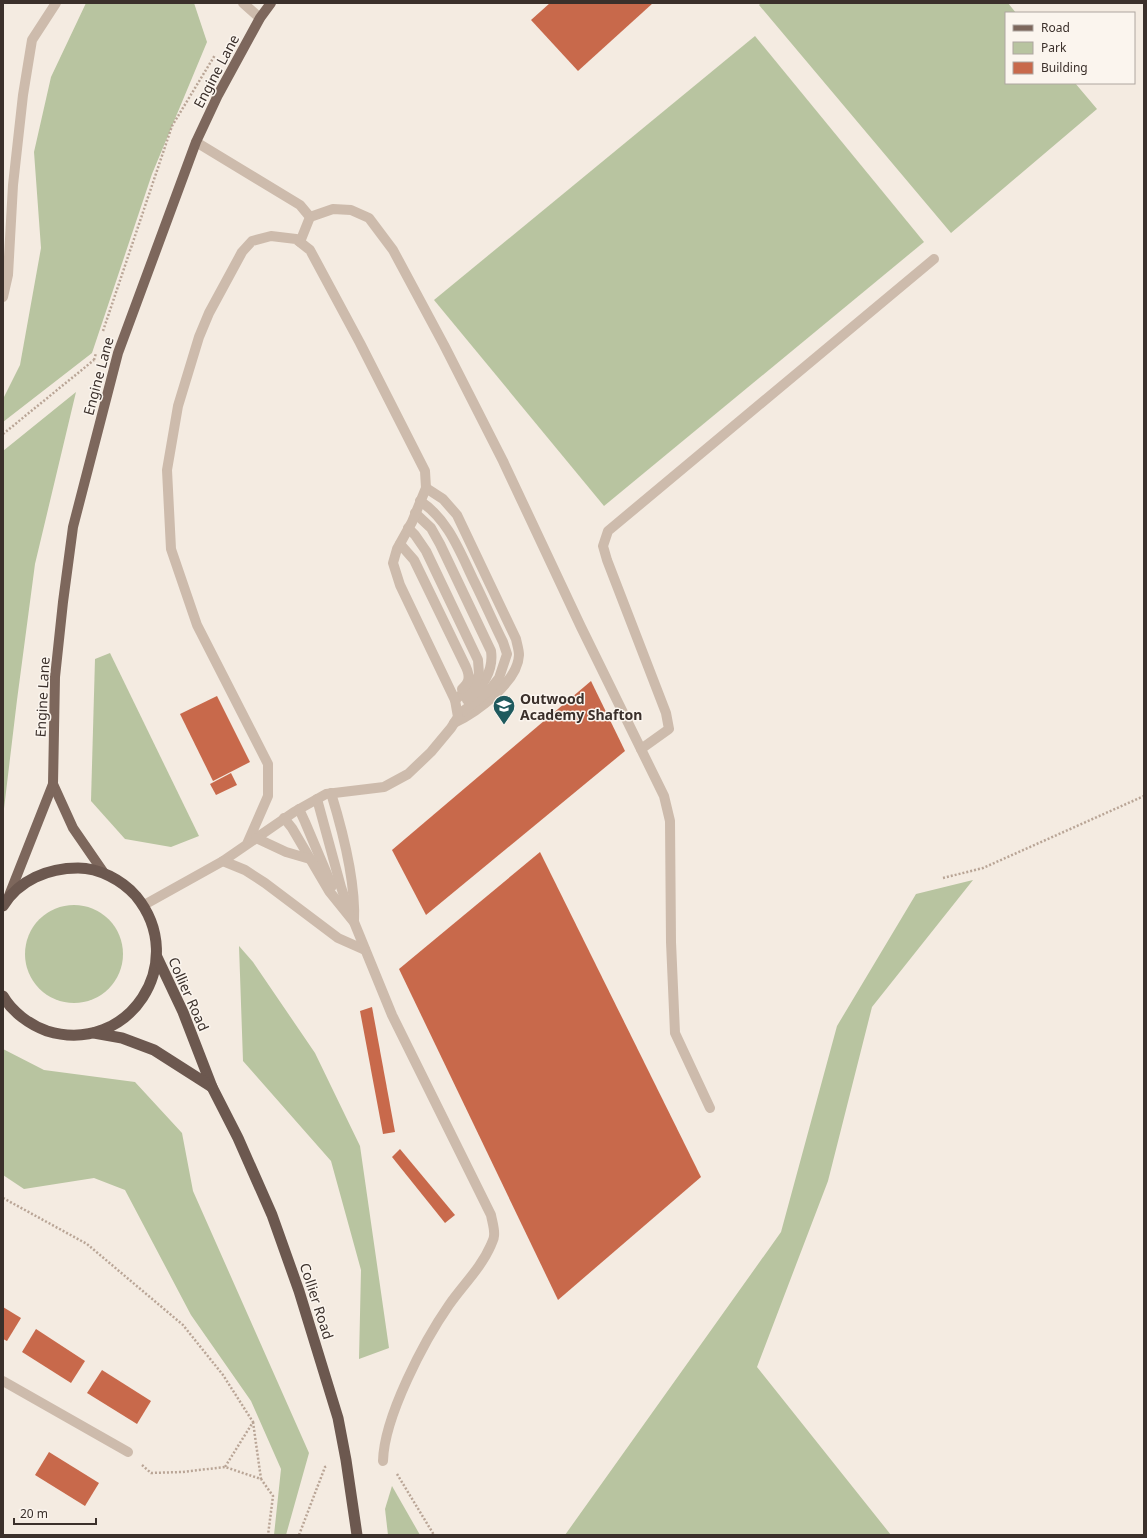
<svg xmlns="http://www.w3.org/2000/svg" width="1147" height="1538" font-family="'Noto Sans',sans-serif">
<style>
.green{fill:#b8c4a0}
.building{fill:#c8694b}
.lines{fill:none;stroke-linecap:round;stroke-linejoin:round}
.path{stroke:#b9a596;stroke-width:2.5;stroke-dasharray:2 2;stroke-linecap:butt}
.service{stroke:#cdbbac;stroke-width:10}
.pedestrian{stroke:#cdbbac;stroke-width:10}
.minor{stroke:#cdbbac;stroke-width:10}
.primary{stroke:#7d675c;stroke-width:10}
.trunk{stroke:#6c584f;stroke-width:11}
.labels{text-anchor:middle;dominant-baseline:central;stroke-width:3;stroke-linejoin:round;paint-order:stroke}
.street-label{font-size:14px;fill:#3b302b;stroke:#fbf5ee}
.poi-label{font-size:14px;font-weight:bold;fill:#3b302b;stroke:#fbf5ee;text-anchor:start}
</style>
<rect width="100%" height="100%" fill="#f4ebe1"/>
<g class="green">
<path d="M86 3H194L207 42 152 174 92 353 3 422V399L20 365 41 248 34 152 51 77Z"/>
<path d="M761 3H1008L1016 13H1006V83H1075L1097 109 951 233 759 5Z"/>
<path d="M755 36 924 242 604 506 434 300Z"/>
<path d="M76 392 35 564 17 700 3 817V451Z"/>
<path d="M110 653 199 836 171 847 125 839 91 801 95 659Z"/>
<path d="M973 880 872 1007 828 1181 757 1367 891 1535H565L781 1232 837 1026 916 894Z"/>
<circle cx="74" cy="954" r="49"/>
<path d="M239 946 253 962 315 1053 360 1146 389 1348 359 1359 361 1270 331 1161 243 1061Z"/>
<path d="M3 1049 44 1070 135 1082 182 1133 193 1191 309 1453 286 1535H274L281 1469 251 1401 191 1315 125 1190 94 1178 24 1189 3 1175Z"/>
<path d="M392 1486 420 1535H388L385 1509Z"/>
</g>
<g class="building">
<path d="M550 3H653L578 71 531 20Z"/>
<path d="M591 681 625 751 426 915 392 850Z"/>
<path d="M217 696 250 762 213 781 180 714Z"/>
<path d="M231 773 237 785 216 795 210 784Z"/>
<path d="M540 852 701 1177 558 1300 399 969Z"/>
<path d="M372 1007 395 1132 383 1134 360 1011Z"/>
<path d="M400 1149 455 1215 445 1223 392 1157Z"/>
<path d="M3 1307 21 1318 7 1341 3 1339Z"/>
<path d="M36 1329 85 1361 71 1383 22 1352Z"/>
<path d="M102 1370 151 1401 137 1424 87 1393Z"/>
<path d="M49 1452 99 1483 85 1506 35 1475Z"/>
</g>
<g class="lines">
<g class="path">
<path d="M103 331 172 126 215 55"/>
<path d="M94 360 96 353"/>
<path d="M3 434 94 360"/>
<path d="M943 878 983 868 1144 796"/>
<path d="M3 1198 87 1244 183 1325 223 1375 253 1422 225 1467"/>
<path d="M253 1422 261 1479"/>
<path d="M142 1465 151 1473 182 1472 225 1467 261 1479 273 1496 268 1535"/>
<path d="M397 1474 434 1535"/>
<path d="M299 1535 325 1467 328 1466"/>
</g>
<g class="service">
<path d="M196 142 300 205 310 217 300 242"/>
<path d="M310 217 333 209 351 210 369 218 393 250 444 345 503 461 581 627 664 796 670 821 671 942 675 1033 710 1108"/>
<path d="M426 488 443 499 457 515 516 639C517 644 519 650 519 655 518 682 477 712 454 723"/>
<path d="M420 501C448 519 460 552 474 581 484 601 493 622 503 642L507 654 499 678 491 688 479 699 462 712"/>
<path d="M415 513 431 528 440 544 491 651C494 672 482 687 467 700"/>
<path d="M408 528 415 535 426 551 478 660 479 674 475 683 455 700"/>
<path d="M400 544 414 560 466 667C470 676 470 682 462 689"/>
<path d="M641 749 669 729 666 713 607 560 603 546 608 531 934 259"/>
<path d="M144 905 223 861 294 812 326 794 384 787 408 774 431 752 451 728 458 717 455 700 400 585 393 563 397 549 412 522 426 488 425 471 360 343 310 250 296 239 271 236 252 241 242 252 209 313 199 337 178 406 167 470 171 549 197 625 268 764V796L247 844"/>
</g>
<g class="pedestrian">
<path d="M331 793C343 832 356 881 354 922"/>
<path d="M317 799 341 887 349 911"/>
<path d="M299 809 305 822 332 886"/>
<path d="M284 818 292 828 329 891 354 922 392 1015 491 1215C492 1221 495 1230 494 1236 494 1239 492 1242 491 1245 481 1268 463 1285 449 1305 424 1341 384 1417 383 1461"/>
<path d="M256 838 286 852 310 859"/>
<path d="M223 861 245 870 265 883 338 938 365 950"/>
</g>
<g class="minor">
<path d="M243 3 260 18"/>
<path d="M3 297 8 275 13 185 23 95 32 40 56 3"/>
<path d="M3 1381 128 1452"/>
</g>
<g class="primary">
<path d="M53 784 73 828 104 873"/>
<path d="M8 898 53 784 55 677 63 602 73 527 118 353 196 142 218 95 260 18 271 3"/>
</g>
<g class="trunk">
<path d="M3 906C19 880 48 868 78 868 99 868 122 880 136 896 190 962 129 1056 47 1031 30 1025 12 1012 3 996"/>
<path d="M157 957 183 1012 212 1087 238 1138 272 1215 299 1291 338 1418 346 1460 357 1535"/>
<path d="M94 1033 122 1038 154 1050 212 1087"/>
</g>
</g>
<defs>
<g id="school-pin" transform="scale(1.15)"><path d="M0 17L-7.5 6A9.5 9.5 0 1 1 7.5 6Z" fill="#1f5a5e" stroke="#fbf5ee"/><path d="M0-5L7-2L0 1L-7-2ZM-4 1L0 2.5L4 1V4Q0 6-4 4Z" fill="#fff"/></g>
</defs>
<g fill-rule="evenodd">
<use href="#school-pin" x="504" y="706"/>
</g>
<g class="labels">
<g class="street-label">
<text transform="translate(216 71) rotate(-62)">Engine Lane</text>
<text transform="translate(98 376) rotate(-75)">Engine Lane</text>
<text transform="translate(42 697) rotate(-87)">Engine Lane</text>
<text transform="translate(189 994) rotate(66)">Collier Road</text>
<text transform="translate(317 1301) rotate(72)">Collier Road</text>
</g>
<g class="poi-label">
<text x="520" y="698">Outwood<tspan x="520" dy="16">Academy Shafton</tspan></text>
</g>
</g>
<rect width="1147" height="1538" fill="none" stroke="#3b302b" stroke-width="8"/>
<rect x="1005" y="12" width="130" height="72" fill="#fbf5ee" stroke="#aea6a0"/>
<rect x="1013" y="25" width="20" height="6" fill="#7d675c" stroke="#aea6a0"/>
<text x="1041" y="32" font-size="12" fill="#3b302b">Road</text>
<rect x="1013" y="42" width="20" height="12" fill="#b8c4a0" stroke="#aea6a0"/>
<text x="1041" y="52" font-size="12" fill="#3b302b">Park</text>
<rect x="1013" y="62" width="20" height="12" fill="#c8694b" stroke="#aea6a0"/>
<text x="1041" y="72" font-size="12" fill="#3b302b">Building</text>
<path d="M14 1518v6h82v-6" fill="none" stroke="#3b302b" stroke-width="2"/>
<text x="20" y="1518" font-size="12" fill="#3b302b" stroke="#fbf5ee" stroke-width="3" paint-order="stroke">20 m</text>
</svg>
